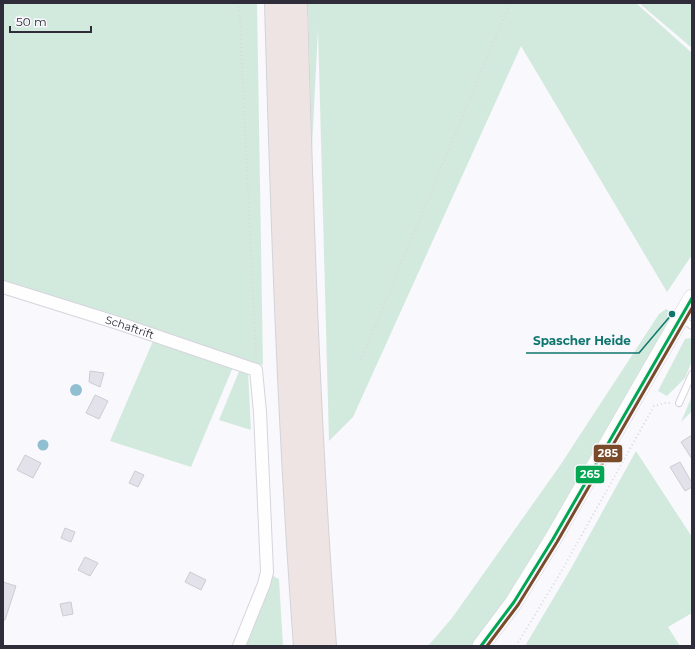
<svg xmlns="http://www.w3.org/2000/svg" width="695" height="649" font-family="Montserrat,sans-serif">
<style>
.green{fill:#d2eadd}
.water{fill:#91bfd2}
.building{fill:#e3e1e9;stroke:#cdcbd3}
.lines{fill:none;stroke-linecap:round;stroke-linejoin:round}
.lane-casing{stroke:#d6d4dd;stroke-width:8}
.street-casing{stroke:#d6d4dd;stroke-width:14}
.secondary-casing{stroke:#d6d4dd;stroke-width:18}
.highway-casing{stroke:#d3d3d7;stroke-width:24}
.path{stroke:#dad9dc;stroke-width:2;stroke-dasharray:1 3;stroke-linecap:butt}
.lane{stroke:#fefeff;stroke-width:6}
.street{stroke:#fefeff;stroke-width:12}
.secondary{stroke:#fefeff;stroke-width:17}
.highway{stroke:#efe4e4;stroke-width:22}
.bus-1-casing{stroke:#f8f7fd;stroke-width:6}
.bus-2-casing{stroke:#f8f7fd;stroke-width:6}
.bus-1{stroke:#00a651;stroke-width:3}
.bus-2{stroke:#7a4b2a;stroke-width:3}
.labels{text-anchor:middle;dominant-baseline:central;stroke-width:3;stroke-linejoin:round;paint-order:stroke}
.street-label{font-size:11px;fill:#2f2d39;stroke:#f8f7fd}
.leader{fill:none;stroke:#0f766e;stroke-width:1.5}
.callout-dot{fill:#0f766e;stroke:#f8f7fd;stroke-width:1.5}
.callout-label{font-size:12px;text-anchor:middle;font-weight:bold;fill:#0f766e;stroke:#f8f7fd;stroke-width:3;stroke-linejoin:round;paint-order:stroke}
.line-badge{stroke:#f8f7fd;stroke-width:1.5}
.badge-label{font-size:11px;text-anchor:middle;font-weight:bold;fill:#fff}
</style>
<rect width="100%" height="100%" fill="#f9f8fc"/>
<g class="green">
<path d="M3 3H257L263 365 3 282Z"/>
<path d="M308 3H636L692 53V255L667 292 521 46 353 417 329 441 318 29 312 148Z"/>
<path d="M639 3H692V48Z"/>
<path d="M666 309 671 312V319L552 529 507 597 471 646H428L452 618 559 467 659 314Z"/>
<path d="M692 338V361L685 378 667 396 658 391 685 339Z"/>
<path d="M153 341 233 367 191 467 110 441Z"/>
<path d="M240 369 248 371 251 430 219 420Z"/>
<path d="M692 396V411L681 422Z"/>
<path d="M636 451 692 537V613L668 627 680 646H525L569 572Z"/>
<path d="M273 576 279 579 283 646H243Z"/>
</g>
<g class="water">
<circle cx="76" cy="390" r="6"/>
<circle cx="43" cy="445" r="5.5"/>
</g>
<g class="building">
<path d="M90 371 104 373 100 387 89 382Z"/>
<path d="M95 395 108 401 99 419 86 413Z"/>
<path d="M692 435V459L681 442Z"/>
<path d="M25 455 41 463 33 478 17 470Z"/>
<path d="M680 462 692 483V487L685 491 670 467Z"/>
<path d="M135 471 144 475 138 487 129 483Z"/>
<path d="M65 528 75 532 71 542 61 538Z"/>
<path d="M85 557 98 563 90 576 78 570Z"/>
<path d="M190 572 206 580 201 590 185 582Z"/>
<path d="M3 582 16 586 5 620H3Z"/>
<path d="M71 602 73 614 63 616 60 604Z"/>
</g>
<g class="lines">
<g class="lane-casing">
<g id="lane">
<path d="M682 319 692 326"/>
<path d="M679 403 692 374"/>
</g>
</g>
<g class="street-casing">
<g id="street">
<path id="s1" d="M3 287 121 324 256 370 260 412 267 572 264 584 239 646"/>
</g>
</g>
<g class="secondary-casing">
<path id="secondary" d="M481 646 514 602 553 539 692 298"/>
</g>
<g class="highway-casing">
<g id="highway">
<path d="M276 3C282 218 289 432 305 646"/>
<path d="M296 3C302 218 309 432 325 646"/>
</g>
</g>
<g class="path">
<path d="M239 3 256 359"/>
<path d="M361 360 510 3"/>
<path d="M516 646 561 572 654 406 665 403H672"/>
</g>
<use href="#lane" class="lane"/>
<use href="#street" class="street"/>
<use href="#secondary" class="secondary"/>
<use href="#highway" class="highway"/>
<g class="bus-1-casing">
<path id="bus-1" d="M481 646 514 602 553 539 692 298"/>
</g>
<g class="bus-2-casing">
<path id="bus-2" d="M487 646 518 605 557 542 692 308"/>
</g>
<use href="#bus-1" class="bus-1"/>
<use href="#bus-2" class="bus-2"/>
</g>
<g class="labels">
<g class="street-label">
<text stroke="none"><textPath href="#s1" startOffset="133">Schaftrift</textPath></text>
</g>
</g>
<path class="leader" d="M672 314L639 353H526"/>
<circle class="callout-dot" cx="672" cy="314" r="4"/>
<g class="callout-label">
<text x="582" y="345">Spascher Heide</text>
</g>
<g class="line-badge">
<rect x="593" y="444" width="30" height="19" rx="4" fill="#7a4b2a"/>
<rect x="575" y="465" width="30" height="19" rx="4" fill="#00a651"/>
</g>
<g class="badge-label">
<text x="608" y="457">285</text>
<text x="590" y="478">265</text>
</g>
<rect width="695" height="649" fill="none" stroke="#2f2d39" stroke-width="8"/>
<path d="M10 26v6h81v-6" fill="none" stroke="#2f2d39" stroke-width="2"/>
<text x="16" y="26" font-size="12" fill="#2f2d39" stroke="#f8f7fd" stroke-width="3" paint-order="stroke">50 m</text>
</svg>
